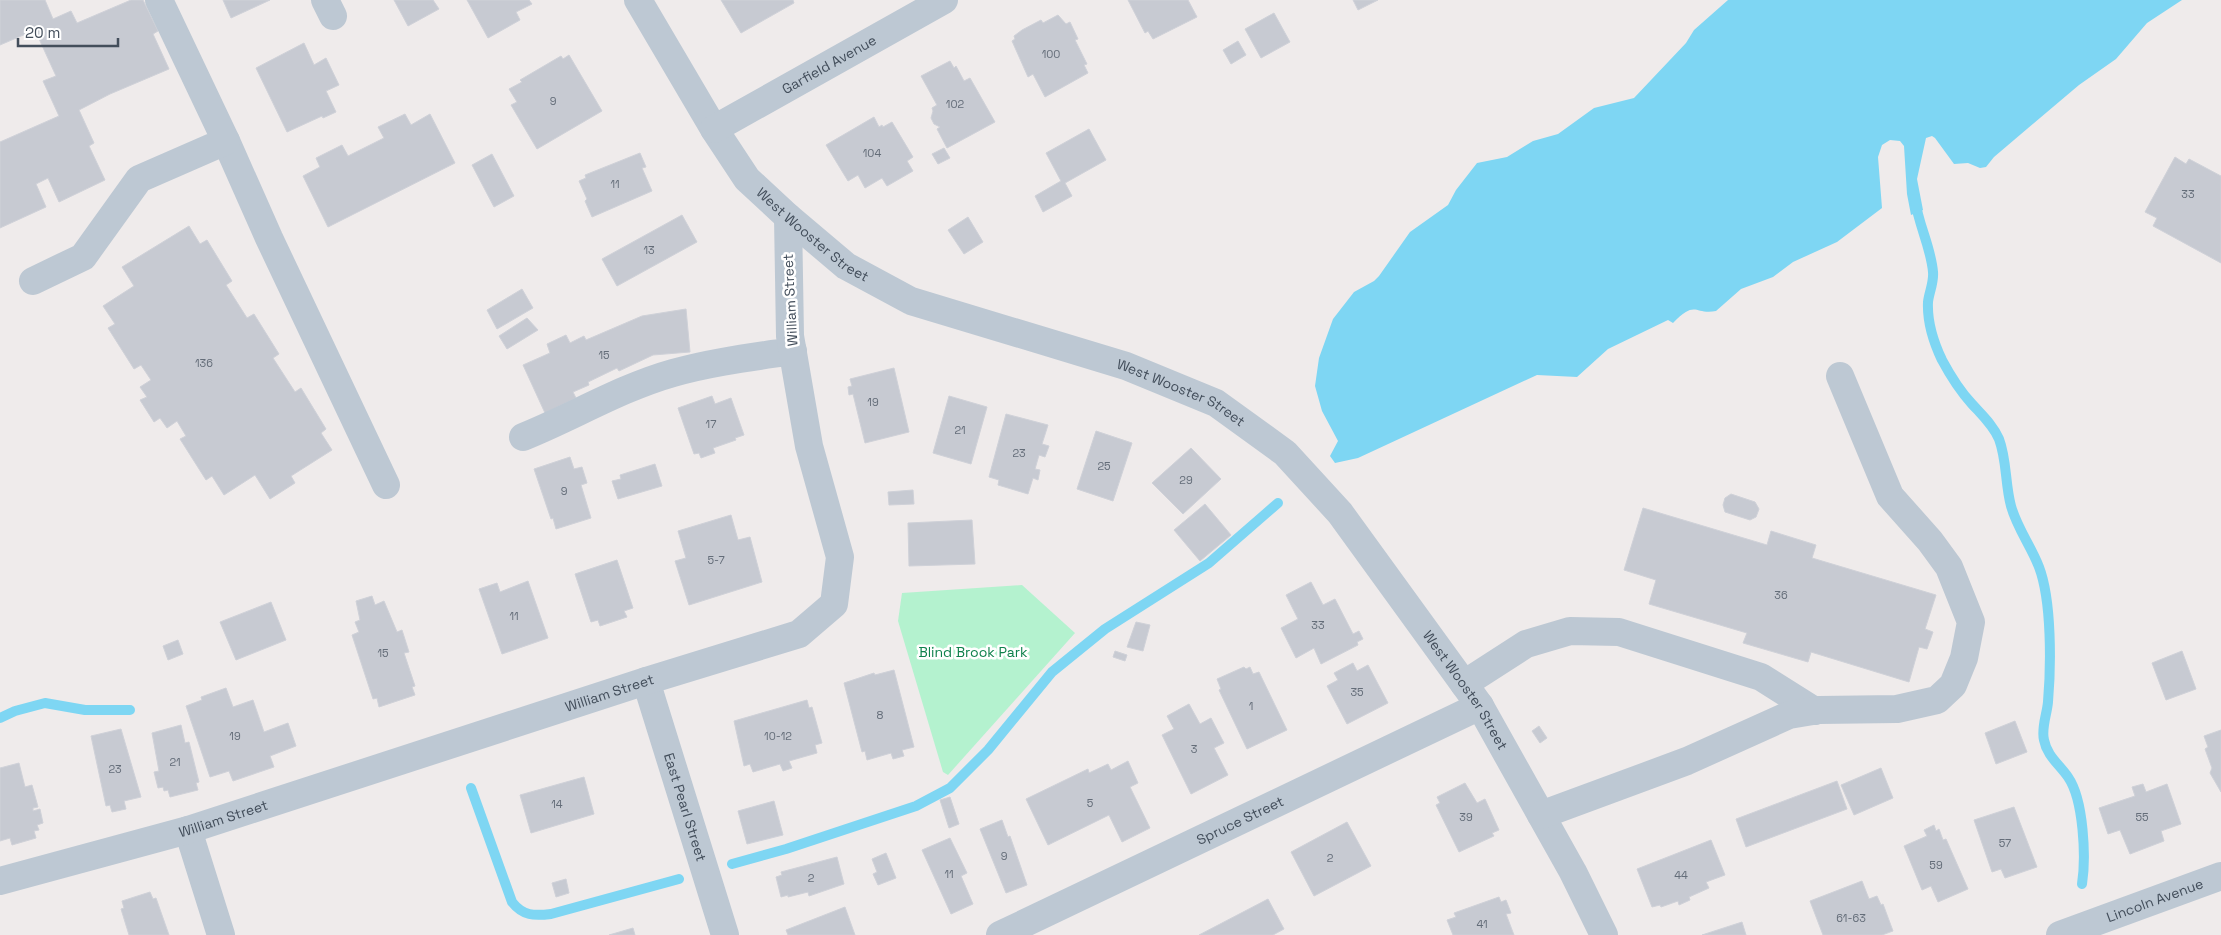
<svg xmlns="http://www.w3.org/2000/svg" width="2221" height="935" font-family="'Space Grotesk',sans-serif">
<style>
.green{fill:#b4f2cf}
.water{fill:#7ed6f3}
.lines{fill:none;stroke-linecap:round;stroke-linejoin:round}
.stream{stroke:#7ed6f3;stroke-width:10}
.building{fill:#c7cad2;stroke:#cfd1d8}
.minor{stroke:#bdc8d3;stroke-width:28}
.labels{text-anchor:middle;dominant-baseline:central;stroke-width:5;stroke-linejoin:round;paint-order:stroke}
.number-label{font-size:11px;fill:#646d79}
.street-label{font-size:14px;fill:#434e5b;stroke:#fff}
.park-label{font-size:14px;fill:#0f814c;stroke:#fff}
</style>
<rect width="100%" height="100%" fill="#efebeb"/>
<path class="green" d="M1022 585 1075 633 948 775 943 772 898 621 902 593Z"/>
<path class="water" d="M1728 0H2182L2147 23 2116 59 2079 85 1994 157 1986 167 1980 168 1968 163 1954 164 1935 138 1932 136 1926 138 1917 179 1923 210 1911 215 1907 194 1904 146 1900 141 1890 140 1882 145 1878 157 1882 208 1837 242 1793 262 1773 277 1741 289 1716 311C1694 315 1696 299 1673 323L1668 320 1608 349 1577 377 1537 375 1358 458 1335 463 1330 456 1338 441 1322 411 1315 386 1319 358 1333 319 1354 292 1374 281 1379 276 1410 232 1448 205 1456 190 1477 163 1507 157 1533 141 1558 134 1594 108 1634 98 1686 43 1694 30Z"/>
<g class="lines">
<g class="stream">
<path d="M1915 199C1918 224 1931 247 1933 272 1934 283 1929 292 1928 302 1927 323 1933 341 1942 360 1950 375 1960 391 1972 404 1982 415 1993 425 1999 439 2007 460 2005 484 2011 506 2017 528 2031 546 2039 567 2052 601 2051 667 2048 702 2047 714 2041 728 2044 740 2047 756 2059 764 2068 777 2084 800 2086 858 2082 884"/>
<path d="M0 718 15 711 45 703 85 710H130"/>
<path d="M471 788 512 902C523 916 534 916 551 914L679 879"/>
<path d="M732 864 786 849 916 806 950 788 988 750 1052 672 1105 629 1209 563 1278 503"/>
</g>
</g>
<g class="building">
<path d="M0 0H45L53 19 71 11 77 23 131 0H143L158 31 153 34 169 69 110 94 79 110 94 143 89 146 105 180 59 202 48 178 36 184 46 207 0 228V142L59 116 43 81 56 76 35 30 0 45Z"/>
<path d="M223 0H270L231 18Z"/>
<path d="M394 0H433L439 9 408 26Z"/>
<path d="M467 0H529L532 4 516 12 520 20 488 38Z"/>
<path d="M721 0H793L794 3 741 33Z"/>
<path d="M1128 0H1188L1197 17 1153 39 1148 31 1145 33Z"/>
<path d="M1353 0H1378L1358 10Z"/>
<path d="M1274 13 1290 42 1261 58 1245 29Z"/>
<path d="M1058 15 1066 24 1070 22 1078 39 1075 40 1087 64 1084 65 1088 73 1045 97 1033 74 1028 77 1012 41 1015 39 1014 36 1022 30 1041 20 1043 23Z"/>
<path d="M1238 41 1246 55 1231 64 1223 50Z"/>
<path d="M304 43 314 65 326 58 339 85 326 91 336 112 323 118 322 116 287 132 256 68Z"/>
<path d="M569 55 602 111 537 149 511 105 517 102 509 89 522 82 520 80 561 56 563 59Z"/>
<path d="M950 61 954 68 956 66 964 81 970 78 995 122 947 148 937 129 940 127 934 124 931 118 933 111 932 108 937 105 921 76Z"/>
<path d="M405 114 411 125 430 114 455 163 328 227 303 176 320 167 316 158 342 145 348 156 384 138 378 127Z"/>
<path d="M874 117 879 127 882 125 883 127 892 122 913 157 907 161 913 171 887 186 882 178 865 188 858 175 848 181 826 145Z"/>
<path d="M1089 129 1106 160 1065 183 1072 196 1043 212 1035 196 1061 181 1046 153Z"/>
<path d="M944 148 950 158 938 164 932 154Z"/>
<path d="M640 153 646 167 642 168 652 191 592 217 585 201 587 199 579 181 586 178 585 175Z"/>
<path d="M492 154 514 196 494 207 472 165Z"/>
<path d="M2175 157 2186 164 2189 159 2221 176V263L2153 226 2157 218 2145 212Z"/>
<path d="M682 215 697 242 617 286 602 259Z"/>
<path d="M968 217 983 242 964 254 948 230Z"/>
<path d="M189 226 200 244 207 240 232 281 226 285 247 318 254 314 279 354 273 358 295 392 301 388 326 429 321 433 332 450 291 476 295 483 270 499 255 475 224 495 212 476 206 480 180 439 186 436 177 421 167 428 160 418 154 422 140 400 147 397 140 387 151 380 141 365 134 369 108 328 115 324 103 306 134 286 122 267Z"/>
<path d="M522 289 533 308 497 329 487 310Z"/>
<path d="M686 309 690 352 653 355 619 371 617 368 588 382 589 385 573 392 576 398 545 413 523 365 550 353 547 344 566 335 570 343 584 336 586 340 642 316Z"/>
<path d="M527 318 538 330 507 349 499 336Z"/>
<path d="M894 368 909 432 865 443 853 394 849 395 848 387 852 386 850 379Z"/>
<path d="M712 396 715 404 731 398 744 435 735 438 736 440 713 448 715 453 701 458 699 453 694 454 678 408Z"/>
<path d="M949 396 987 407 971 464 933 453Z"/>
<path d="M1006 414 1048 425 1042 444 1049 446 1045 457 1039 455 1035 469 1040 470 1038 480 1033 478 1028 494 998 485 999 480 989 477Z"/>
<path d="M1096 431 1132 443 1113 501 1077 489Z"/>
<path d="M1191 448 1221 479 1183 514 1152 483Z"/>
<path d="M570 457 574 469 582 467 587 483 581 485 591 518 556 529 553 518 551 519 534 469Z"/>
<path d="M655 464 662 486 618 499 612 481 621 479 620 475Z"/>
<path d="M913 490 914 504 889 505 888 492Z"/>
<path d="M1731 494 1755 502 1759 509 1756 517 1750 520 1725 512 1723 505 1725 498Z"/>
<path d="M1205 504 1231 535 1200 561 1174 530Z"/>
<path d="M1643 508 1767 545 1771 531 1816 545 1812 558 1936 595 1925 629 1933 632 1927 649 1919 647 1909 682 1811 652 1808 662 1743 643 1747 633 1649 604 1656 580 1624 570Z"/>
<path d="M731 515 738 540 750 537 762 582 689 605 675 561 686 558 678 531Z"/>
<path d="M972 520 975 564 909 566 908 523Z"/>
<path d="M617 560 633 608 624 611 627 617 600 626 598 620 591 622 575 574Z"/>
<path d="M528 581 548 638 502 654 479 589 497 583 500 592Z"/>
<path d="M1311 582 1323 605 1335 599 1353 634 1359 631 1363 639 1357 642 1358 645 1321 664 1314 648 1296 658 1281 628 1298 619 1286 595Z"/>
<path d="M372 596 375 605 384 601 397 632 402 630 409 652 404 653 415 686 412 687 415 695 379 707 377 698 373 699 352 635 359 632 355 622 360 620 356 601Z"/>
<path d="M271 602 286 640 236 660 220 622Z"/>
<path d="M1136 622 1150 625 1143 651 1127 647Z"/>
<path d="M178 640 183 654 168 660 163 646Z"/>
<path d="M1115 651 1127 655 1125 661 1113 657Z"/>
<path d="M2182 651 2196 689 2166 700 2152 663Z"/>
<path d="M1353 663 1357 671 1368 665 1388 703 1347 724 1327 686 1338 680 1334 673Z"/>
<path d="M1244 667 1246 669 1250 667 1253 674 1259 672 1287 730 1247 749 1219 690 1221 689 1217 679Z"/>
<path d="M894 670 914 747 902 750 904 756 893 759 891 753 867 760 865 751 862 752 844 683 874 673 875 675Z"/>
<path d="M226 688 233 707 253 700 264 732 288 723 296 746 270 756 274 767 233 781 229 771 210 777 186 706 202 700 201 697Z"/>
<path d="M807 700 809 708 812 707 822 743 815 745 817 753 789 761 792 768 783 771 780 764 753 772 750 764 744 766 734 721Z"/>
<path d="M1189 704 1200 724 1211 718 1224 743 1214 748 1228 775 1191 794 1162 735 1174 729 1167 716Z"/>
<path d="M2015 721 2027 752 1996 764 1985 733Z"/>
<path d="M181 725 185 743 189 742 199 782 196 783 198 790 170 797 168 790 164 791 163 787 158 788 154 772 159 771 152 733Z"/>
<path d="M1539 726 1547 738 1540 743 1532 731Z"/>
<path d="M121 729 141 797 124 801 126 809 112 812 110 805 106 806 91 736Z"/>
<path d="M2221 730V792L2210 773 2212 768 2205 749 2208 747 2204 736Z"/>
<path d="M1128 761 1138 783 1130 787 1150 828 1122 842 1109 815 1048 845 1026 799 1088 769 1089 773 1108 764 1111 770Z"/>
<path d="M19 763 25 787 32 785 38 807 33 808V811L40 809 43 823 37 825 39 830 34 831 36 838 12 845 10 838 0 841V768Z"/>
<path d="M1881 768 1893 798 1854 815 1841 785Z"/>
<path d="M584 777 594 814 531 833 520 795Z"/>
<path d="M1837 781 1847 809 1746 847 1736 819Z"/>
<path d="M1465 783 1477 803 1485 799 1499 830 1492 833 1494 836 1459 852 1436 805 1440 803 1437 797Z"/>
<path d="M2143 784 2146 792 2167 784 2181 824 2161 831 2164 841 2130 854 2120 830 2108 834 2099 808 2135 796 2132 787Z"/>
<path d="M950 797 959 824 949 828 940 800Z"/>
<path d="M774 801 783 835 747 844 738 811Z"/>
<path d="M2014 807 2037 867 2005 878 2001 869 1992 872 1974 820Z"/>
<path d="M1002 820 1008 837 1010 836 1027 885 1006 893 980 829Z"/>
<path d="M1347 822 1371 866 1314 896 1291 852Z"/>
<path d="M1934 825 1936 831 1939 829 1943 840 1946 839 1968 889 1938 902 1931 886 1922 890 1904 846 1927 836 1924 830Z"/>
<path d="M950 838 967 873 961 876 973 904 951 914 922 850Z"/>
<path d="M1711 840 1725 875 1706 882 1709 888 1689 897 1690 900 1679 905 1678 901 1661 907 1660 905 1652 907 1637 869Z"/>
<path d="M886 853 896 878 878 885 873 874 877 872 872 859Z"/>
<path d="M837 857 844 884 809 896 808 892 788 897V895L781 897 776 877 782 875 781 872Z"/>
<path d="M566 879 569 893 556 897 552 883Z"/>
<path d="M1862 881 1869 899 1877 896 1881 905 1883 904 1893 931 1882 935H1823L1810 901Z"/>
<path d="M150 892 153 899 156 898 169 935H129L121 909 124 908 122 901Z"/>
<path d="M1499 897 1501 902 1506 900 1511 913 1506 914 1514 935H1453L1447 920 1456 917 1454 913Z"/>
<path d="M1268 899 1284 929 1273 935H1199Z"/>
<path d="M845 907 855 935H788L786 930Z"/>
<path d="M1742 922 1746 935H1702Z"/>
<path d="M633 928 635 935H609Z"/>
</g>
<g class="lines">
<g class="minor">
<path d="M325 0 333 16"/>
<path id="s1" d="M638 0 714 129 747 179 788 217 846 266 911 301 1126 366 1216 403 1285 453 1340 513 1480 706 1573 872 1604 935"/>
<path id="s2" d="M714 129 944 0"/>
<path d="M226 141 269 238 386 485"/>
<path d="M33 281 83 257 139 179 226 141 159 0"/>
<path d="M523 437C573 417 620 388 673 373 712 362 753 357 793 351"/>
<path id="s3" d="M646 681 725 935"/>
<path d="M1464 684 1526 644 1570 631 1619 632 1761 677 1815 711"/>
<path d="M1541 815 1687 761 1789 715 1819 710 1897 709 1937 700 1953 685 1964 658 1971 622 1949 567 1930 541 1890 496 1840 376"/>
<path d="M188 830 221 935"/>
<path id="s4" d="M0 881 188 830 646 681 799 634 834 604 840 557 809 446 790 336 788 217"/>
<path id="s5" d="M1000 935 1480 706"/>
<path id="s6" d="M2060 935 2221 876"/>
</g>
</g>
<g class="labels">
<g class="number-label">
<text x="1051" y="54">100</text>
<text x="553" y="101">9</text>
<text x="955" y="104">102</text>
<text x="872" y="153">104</text>
<text x="615" y="184">11</text>
<text x="2188" y="194">33</text>
<text x="649" y="250">13</text>
<text x="604" y="355">15</text>
<text x="204" y="363">136</text>
<text x="873" y="402">19</text>
<text x="711" y="424">17</text>
<text x="960" y="430">21</text>
<text x="1019" y="453">23</text>
<text x="1104" y="466">25</text>
<text x="1186" y="480">29</text>
<text x="564" y="491">9</text>
<text x="716" y="560">5-7</text>
<text x="1781" y="595">36</text>
<text x="514" y="616">11</text>
<text x="1318" y="625">33</text>
<text x="383" y="653">15</text>
<text x="1357" y="692">35</text>
<text x="1251" y="706">1</text>
<text x="880" y="715">8</text>
<text x="235" y="736">19</text>
<text x="778" y="736">10-12</text>
<text x="1194" y="749">3</text>
<text x="175" y="762">21</text>
<text x="115" y="769">23</text>
<text x="1090" y="803">5</text>
<text x="557" y="804">14</text>
<text x="1466" y="817">39</text>
<text x="2142" y="817">55</text>
<text x="2005" y="843">57</text>
<text x="1004" y="856">9</text>
<text x="1330" y="858">2</text>
<text x="1936" y="865">59</text>
<text x="949" y="874">11</text>
<text x="1681" y="875">44</text>
<text x="811" y="878">2</text>
<text x="1851" y="918">61-63</text>
<text x="1482" y="924">41</text>
</g>
<g class="street-label">
<text stroke="none"><textPath href="#s2" startOffset="132">Garfield Avenue</textPath></text>
<text stroke="none"><textPath href="#s1" startOffset="296">West Wooster Street</textPath></text>
<text transform="translate(790 300) rotate(-93)">William Street</text>
<text stroke="none"><textPath href="#s1" startOffset="701">West Wooster Street</textPath></text>
<text stroke="none"><textPath href="#s1" startOffset="1121">West Wooster Street</textPath></text>
<text stroke="none"><textPath href="#s4" startOffset="638">William Street</textPath></text>
<text stroke="none"><textPath href="#s3" startOffset="132">East Pearl Street</textPath></text>
<text stroke="none"><textPath href="#s4" startOffset="232">William Street</textPath></text>
<text stroke="none"><textPath href="#s5" startOffset="266">Spruce Street</textPath></text>
<text stroke="none"><textPath href="#s6" startOffset="101">Lincoln Avenue</textPath></text>
</g>
<g class="park-label">
<text x="973" y="652">Blind Brook Park</text>
</g>
</g>
<path d="M18 38v8h100v-8" fill="none" stroke="#434e5b" stroke-width="2.5"/>
<text x="25" y="38" font-size="15" fill="#434e5b" stroke="#ffffff" stroke-width="4" paint-order="stroke">20 m</text>
</svg>
